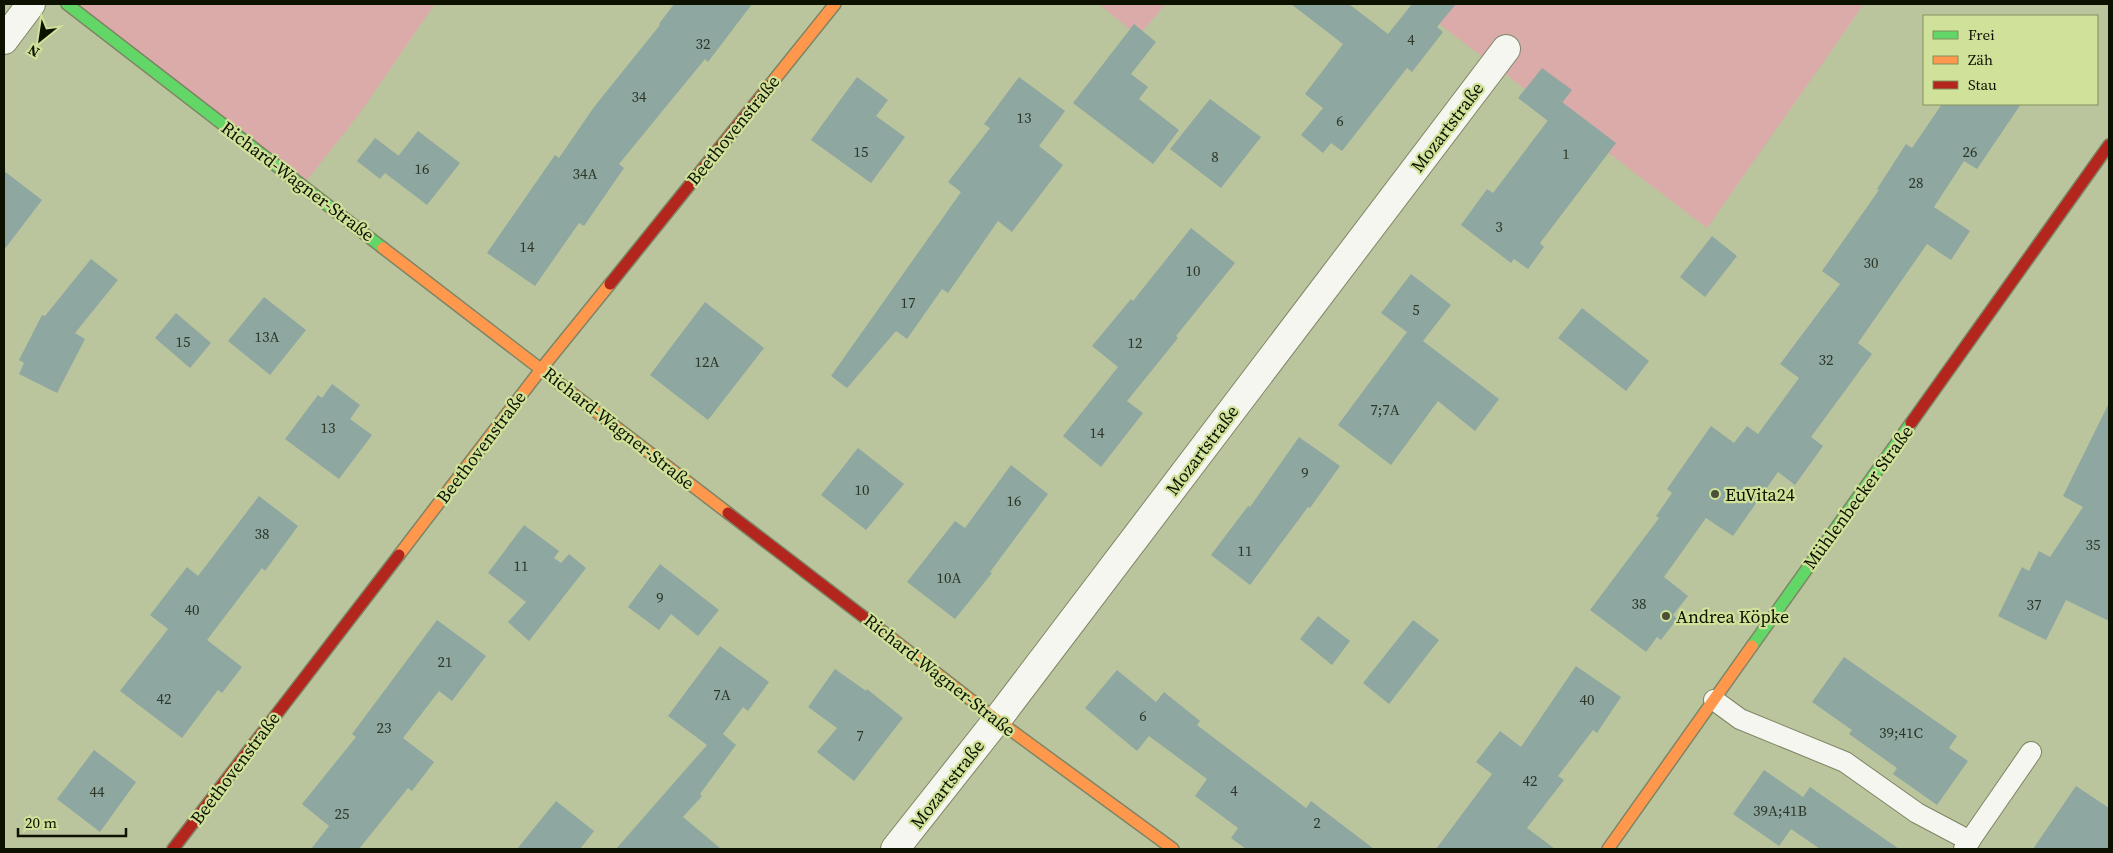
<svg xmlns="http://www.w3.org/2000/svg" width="2113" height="853" font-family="'Source Serif 4',serif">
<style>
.green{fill:#daaba9}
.building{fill:#8ea7a1}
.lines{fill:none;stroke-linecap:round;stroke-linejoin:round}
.lane-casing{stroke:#7d8565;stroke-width:22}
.street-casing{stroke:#7d8565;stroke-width:30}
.fast-casing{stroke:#7d8565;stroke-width:14}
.slow-casing{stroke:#7d8565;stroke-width:14}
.jam-casing{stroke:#7d8565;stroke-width:14}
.lane{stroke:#f5f6f0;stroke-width:20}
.street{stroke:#f5f6f0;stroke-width:28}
.fast{stroke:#63d668;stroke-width:11}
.slow{stroke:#ff974d;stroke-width:11}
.jam{stroke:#b3261e;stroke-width:11}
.poi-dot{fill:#4a5137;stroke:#d0e29a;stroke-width:2}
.labels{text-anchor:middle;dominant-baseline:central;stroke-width:4.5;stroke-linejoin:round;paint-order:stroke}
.number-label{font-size:15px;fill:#2d3728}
.street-label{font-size:18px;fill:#0d1200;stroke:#d0e29a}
.poi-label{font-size:18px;fill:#0d1200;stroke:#d0e29a;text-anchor:start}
</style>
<rect width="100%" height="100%" fill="#bbc59d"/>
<g class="green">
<path d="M67 4H435L357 117 303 185Z"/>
<path d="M1099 4H1166L1138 36Z"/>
<path d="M1413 4H1864L1707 228Z"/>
</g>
<g class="building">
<path d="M674 4H752L708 62 705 59 619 164 624 168 584 226 579 223 535 286 487 253 555 155 559 158 594 107 660 25 659 24Z"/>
<path d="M1291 4H1349L1388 34 1412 4H1456L1437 27 1443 32 1412 72 1407 68 1342 151 1331 143 1323 153 1301 135 1323 108 1305 94 1343 44Z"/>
<path d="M1134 24 1156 42 1131 74 1148 87 1139 99 1179 130 1153 164 1073 103Z"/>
<path d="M1542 68 1572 90 1548 121 1518 98Z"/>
<path d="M857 77 888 100 876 116 905 137 871 183 811 140Z"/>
<path d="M1019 77 1065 111 1039 146 1063 165 1012 232 998 221 948 293 942 289 907 339 896 331 847 388 831 376 961 192 948 182 990 128 984 124Z"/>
<path d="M1210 99 1261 137 1221 188 1170 149Z"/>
<path d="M1562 102 1616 143 1540 243 1544 247 1528 269 1514 259 1511 263 1461 225 1487 189 1493 193Z"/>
<path d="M1942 104H2021L1977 169 1964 161 1934 207 1970 231 1951 260 1927 244 1858 343 1872 354 1811 437 1823 446 1795 485 1778 472 1733 536 1706 518 1664 577 1688 596 1673 615 1677 619 1661 640 1657 637 1646 652 1590 610 1659 518 1656 516 1672 493 1667 489 1711 426 1734 443 1747 426 1758 434 1799 378 1780 364 1840 284 1822 271 1879 190 1877 189 1906 144 1912 148Z"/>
<path d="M418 131 460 163 427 205 385 173Z"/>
<path d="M375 138 399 156 380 179 357 161Z"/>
<path d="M4 171 42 200 4 250Z"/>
<path d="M1191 228 1235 263 1176 336 1178 338 1127 401 1143 413 1101 467 1063 436 1118 367 1092 346 1131 299 1133 301Z"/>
<path d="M1712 236 1737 256 1705 297 1680 277Z"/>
<path d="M91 259 118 280 75 333 85 339 57 393 19 374 24 363 19 360 42 315 45 316Z"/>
<path d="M1411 274 1451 305 1423 341 1499 399 1475 431 1438 401 1391 465 1338 425 1407 332 1381 313Z"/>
<path d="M264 297 306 330 270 375 228 341Z"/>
<path d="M705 302 764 348 708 420 650 375Z"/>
<path d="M1582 308 1649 361 1626 391 1558 338Z"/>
<path d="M176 313 211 343 190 368 155 338Z"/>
<path d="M332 384 360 405 350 419 372 435 339 479 285 439 318 395 322 398Z"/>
<path d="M2109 403V621L2066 600 2046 640 1998 616 2022 567 2029 571 2039 551 2050 557 2083 507 2063 496Z"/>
<path d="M1299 437 1340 466 1310 508 1308 507 1250 585 1211 555 1248 506 1250 507Z"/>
<path d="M858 448 904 484 866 530 821 495Z"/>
<path d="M1011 465 1048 494 990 572 992 573 955 619 907 582 955 521 965 528Z"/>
<path d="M259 496 298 526 265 571 262 568 207 640 242 667 222 693 218 690 182 738 120 691 168 629 150 615 187 567 198 576Z"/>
<path d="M524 525 559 551 554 558 561 563 569 554 586 568 529 641 508 622 526 602 488 573Z"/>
<path d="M660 564 719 610 698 636 671 614 659 630 628 607Z"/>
<path d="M1318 616 1350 641 1332 665 1300 639Z"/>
<path d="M437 620 486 656 452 701 439 691 403 738 434 762 412 791 408 788 359 849H311L329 826 302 804 356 737 352 734Z"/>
<path d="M1413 620 1439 640 1389 704 1363 683Z"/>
<path d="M720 646 769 682 748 711 743 707 723 734 736 745 700 794 702 796 683 817 721 849H616L707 745 668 716Z"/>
<path d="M1844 657 1957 736 1949 748 1968 761 1937 805 1893 774 1897 768 1849 734 1852 730 1812 702Z"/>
<path d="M1576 666 1621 697 1597 733 1593 730 1558 776 1564 780 1527 828 1555 849H1436L1492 774 1476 762 1500 731 1521 747Z"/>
<path d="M835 669 866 691 867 689 903 718 854 781 817 752 837 728 808 707Z"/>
<path d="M1117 670 1156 702 1164 692 1200 721 1197 725 1306 808 1311 801 1374 849H1246L1231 838 1238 828 1195 796 1207 779 1149 736 1137 751 1085 708Z"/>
<path d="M94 750 136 782 100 832 57 799Z"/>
<path d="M1764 770 1803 797 1810 787 1899 849H1820L1791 829 1779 846 1733 814Z"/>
<path d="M2076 786 2109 808V849H2033Z"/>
<path d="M556 801 594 831 580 849H517Z"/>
</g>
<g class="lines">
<g class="lane-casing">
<g id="lane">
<path d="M1714 700 1740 719 1845 762 1917 813 1970 841"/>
<path d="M1964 849 2031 752"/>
</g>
</g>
<g class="street-casing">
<g id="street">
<path d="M4 40 31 4"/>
<path d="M895 849 997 720 1506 49"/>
</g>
</g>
<g class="fast-casing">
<g id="fast">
<path d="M67 4 383 248"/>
<path d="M1752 646 1911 423"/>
</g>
</g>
<g class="slow-casing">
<g id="slow">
<path d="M770 85 835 4"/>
<path d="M383 248 728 513"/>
<path d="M399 555 542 368 610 284"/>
<path d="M886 634 997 720 1173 849"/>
<path d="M1608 849 1752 646"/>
</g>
</g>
<g class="jam-casing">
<g id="jam">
<path d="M610 284 770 85"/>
<path d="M1911 423 2109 145"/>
<path d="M728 513 886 634"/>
<path d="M173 849 399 555"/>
</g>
</g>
<use href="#lane" class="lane"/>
<use href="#street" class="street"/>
<use href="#fast" class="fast"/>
<use href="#slow" class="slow"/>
<use href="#jam" class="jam"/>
</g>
<g class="poi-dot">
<circle cx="1715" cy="494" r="5"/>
<circle cx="1666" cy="616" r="5"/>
</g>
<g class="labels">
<g class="number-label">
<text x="1411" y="39">4</text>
<text x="703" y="43">32</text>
<text x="639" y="96">34</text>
<text x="1024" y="117">13</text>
<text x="1340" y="120">6</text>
<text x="861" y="151">15</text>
<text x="1970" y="151">26</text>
<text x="1566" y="153">1</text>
<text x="1215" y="156">8</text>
<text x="422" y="168">16</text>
<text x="585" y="173">34A</text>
<text x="1916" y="182">28</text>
<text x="1499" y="226">3</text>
<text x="527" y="246">14</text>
<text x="1871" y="262">30</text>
<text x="1193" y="270">10</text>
<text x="908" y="302">17</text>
<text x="1416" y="309">5</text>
<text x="267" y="336">13A</text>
<text x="183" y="341">15</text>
<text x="1135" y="342">12</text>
<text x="1826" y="359">32</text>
<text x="707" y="361">12A</text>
<text x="1385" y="409">7;7A</text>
<text x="328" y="427">13</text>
<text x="1097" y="432">14</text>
<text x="1305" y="472">9</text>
<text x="862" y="489">10</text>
<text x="1014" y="500">16</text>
<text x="262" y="533">38</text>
<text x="2093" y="544">35</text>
<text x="1245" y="550">11</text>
<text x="521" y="565">11</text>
<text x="949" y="577">10A</text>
<text x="660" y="597">9</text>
<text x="1639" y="603">38</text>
<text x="2034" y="604">37</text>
<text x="192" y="609">40</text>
<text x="445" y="661">21</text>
<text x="722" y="694">7A</text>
<text x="164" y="698">42</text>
<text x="1587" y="699">40</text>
<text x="1143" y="715">6</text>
<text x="384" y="727">23</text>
<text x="1901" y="732">39;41C</text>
<text x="860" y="735">7</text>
<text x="1530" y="780">42</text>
<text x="1234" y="790">4</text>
<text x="97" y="791">44</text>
<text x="1780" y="810">39A;41B</text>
<text x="342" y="813">25</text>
<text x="1317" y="822">2</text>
</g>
<g class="street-label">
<text transform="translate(1447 127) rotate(-53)">Mozartstraße</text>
<text transform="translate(733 130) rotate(-51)">Beethovenstraße</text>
<text transform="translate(298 181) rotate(37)">Richard-Wagner-Straße</text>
<text transform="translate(619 428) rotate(38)">Richard-Wagner-Straße</text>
<text transform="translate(481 447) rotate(-53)">Beethovenstraße</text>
<text transform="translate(1202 450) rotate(-53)">Mozartstraße</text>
<text transform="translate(1858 497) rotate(-54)">Mühlenbecker Straße</text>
<text transform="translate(940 675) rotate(38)">Richard-Wagner-Straße</text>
<text transform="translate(235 768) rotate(-53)">Beethovenstraße</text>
<text transform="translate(947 784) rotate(-52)">Mozartstraße</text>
</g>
<g class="poi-label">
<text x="1725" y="494">EuVita24</text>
<text x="1676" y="616">Andrea Köpke</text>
</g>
</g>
<rect width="2113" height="853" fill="none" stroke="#0d1200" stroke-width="10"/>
<rect x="1923" y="15" width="175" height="90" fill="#d0e29a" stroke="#828f5c"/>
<rect x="1933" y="31" width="25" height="8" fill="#63d668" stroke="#828f5c"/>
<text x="1968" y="40" font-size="15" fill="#0d1200">Frei</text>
<rect x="1933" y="56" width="25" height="8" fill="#ff974d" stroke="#828f5c"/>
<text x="1968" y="65" font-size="15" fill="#0d1200">Zäh</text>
<rect x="1933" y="81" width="25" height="8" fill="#b3261e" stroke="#828f5c"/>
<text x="1968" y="90" font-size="15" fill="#0d1200">Stau</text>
<g transform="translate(40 40) rotate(210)" stroke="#d0e29a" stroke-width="4" paint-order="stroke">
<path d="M0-4L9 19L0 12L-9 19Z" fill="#0d1200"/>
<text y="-8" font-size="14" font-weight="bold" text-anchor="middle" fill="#0d1200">N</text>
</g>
<path d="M18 828v8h108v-8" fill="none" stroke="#0d1200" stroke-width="2.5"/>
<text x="25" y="828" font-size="15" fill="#0d1200" stroke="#d0e29a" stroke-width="4" paint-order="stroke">20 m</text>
</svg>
